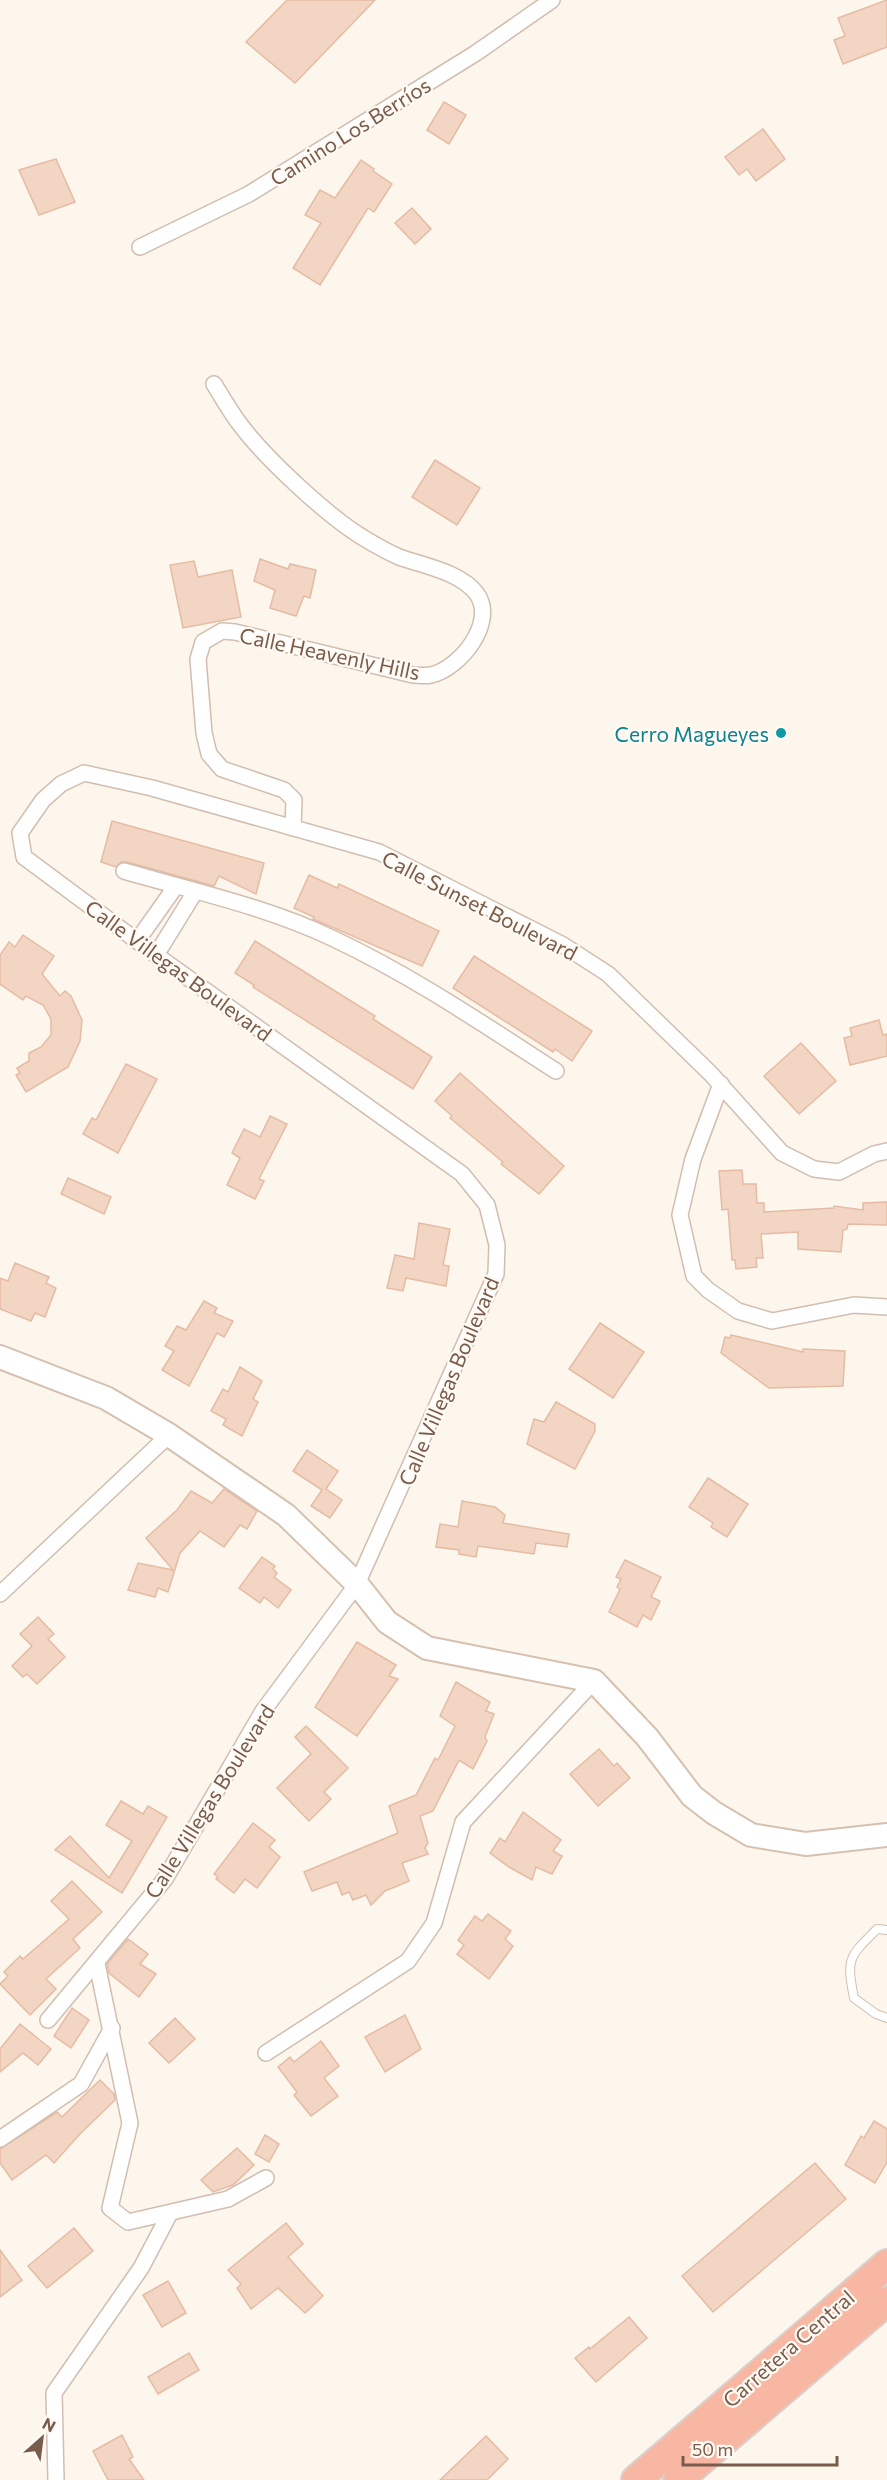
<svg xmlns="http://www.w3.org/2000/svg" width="887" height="2480" font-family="Commissioner,sans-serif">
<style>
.building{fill:#f3d5c3;stroke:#e6bba3;stroke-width:1.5}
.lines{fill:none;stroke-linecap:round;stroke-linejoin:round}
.lane-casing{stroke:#d1beb0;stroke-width:10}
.street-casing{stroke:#d1beb0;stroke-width:18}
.secondary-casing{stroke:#d6c0b0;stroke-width:26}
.highway-casing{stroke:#dad1cd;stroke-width:32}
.lane{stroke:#fff;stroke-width:8}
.street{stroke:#fff;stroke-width:15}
.secondary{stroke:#fff;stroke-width:22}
.highway{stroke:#f7b7a3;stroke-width:28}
.culture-dot{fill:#0f9aa8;stroke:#fffaf3;stroke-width:2}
.labels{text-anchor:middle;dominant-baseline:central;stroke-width:4.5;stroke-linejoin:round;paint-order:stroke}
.street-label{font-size:21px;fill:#7a5c4d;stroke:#fffaf3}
.culture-label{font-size:21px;fill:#0d838f;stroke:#fffaf3;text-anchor:end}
</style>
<rect width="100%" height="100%" fill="#fdf6ec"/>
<g class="building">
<path d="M287 0H375L295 83 246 42Z"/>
<path d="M887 0V47L843 64 834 40 845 36 838 18Z"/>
<path d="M444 102 466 115 449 144 427 130Z"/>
<path d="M763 129 785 159 756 181 747 169 739 175 725 157Z"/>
<path d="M56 159 75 202 39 215 19 170Z"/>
<path d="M361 160 374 169 373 171 392 184 374 212 368 208 320 285 293 268 321 223 305 215 320 190 335 198Z"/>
<path d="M412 208 431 229 415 244 395 223Z"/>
<path d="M435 460 480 488 457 525 412 497Z"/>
<path d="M260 559 288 569 290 564 316 570 310 598 304 596 296 616 270 608 275 590 254 581Z"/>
<path d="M194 561 198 577 232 570 241 617 183 628 170 565Z"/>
<path d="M112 821 264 863 256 894 219 876 214 886 127 862H121L116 867 101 862Z"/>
<path d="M309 875 337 888 339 884 439 931 422 966 313 919 314 917 294 908Z"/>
<path d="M23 935 54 956 42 974 60 996 65 991 71 996 82 1020 80 1041 68 1067 26 1092 16 1075 20 1073 17 1068 29 1061V1053L41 1047 51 1035V1019L43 1005 26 996 23 1000 0 984V955L9 942 15 947Z"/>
<path d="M255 941 375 1016 373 1019 432 1057 413 1089 253 987 254 985 235 973Z"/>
<path d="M474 956 592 1031 572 1061 555 1049 553 1052 453 988Z"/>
<path d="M879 1020 883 1035 887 1034V1056L850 1065 844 1038 852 1036 850 1028Z"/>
<path d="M801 1043 836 1081 799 1114 764 1076Z"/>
<path d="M126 1064 157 1079 118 1153 83 1134 92 1118 96 1120Z"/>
<path d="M460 1073 564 1166 539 1194 501 1164 503 1162 450 1118 452 1116 435 1101Z"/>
<path d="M270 1116 287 1124 259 1179 264 1181 255 1199 227 1185 240 1158 232 1153 244 1129 260 1137Z"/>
<path d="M742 1170 743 1184H756L757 1203H764V1212L834 1208V1206L863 1210V1203L887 1202V1225L848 1224 847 1229 843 1230 841 1252 798 1249V1232L761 1234 763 1258H756L757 1267 736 1269 735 1260H732L728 1209 722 1210 719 1171Z"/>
<path d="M68 1178 111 1197 104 1214 61 1194Z"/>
<path d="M419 1223 450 1229 443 1265 449 1266 446 1286 406 1278 403 1291 387 1288 395 1255 414 1259Z"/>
<path d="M15 1263 49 1277 46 1283 56 1288 45 1317 35 1313 31 1321 0 1309V1278L8 1281Z"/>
<path d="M204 1301 217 1308 214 1313 233 1321 224 1337 217 1333 189 1386 162 1370 174 1351 165 1346 177 1326 186 1330Z"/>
<path d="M600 1323 644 1352 613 1398 569 1369Z"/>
<path d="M731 1335 803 1352V1349L845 1351 843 1386 769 1388 721 1353 725 1337 730 1338Z"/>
<path d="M240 1367 262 1381 253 1399 258 1402 242 1436 223 1425 226 1419 211 1411 223 1389 228 1392Z"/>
<path d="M556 1402 595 1424V1431L575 1469 527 1444 534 1419 544 1422Z"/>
<path d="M307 1450 338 1471 326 1489 342 1500 330 1518 311 1506 322 1490 293 1471Z"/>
<path d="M708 1478 748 1504 727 1537 711 1527 713 1523 689 1507Z"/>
<path d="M224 1489 257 1511 247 1529 240 1525 224 1547 200 1531 180 1553 168 1592 158 1588 155 1597 128 1590 138 1563 173 1570 146 1538 177 1510 191 1491 212 1503Z"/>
<path d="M462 1501 495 1507 505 1515 503 1523 569 1534 567 1547 536 1543 534 1554 478 1546 476 1557 459 1554V1550L436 1547 440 1524 458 1527Z"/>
<path d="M262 1557 275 1566 273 1569 277 1573 274 1577 291 1590 278 1608 264 1597 260 1603 239 1588Z"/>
<path d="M625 1560 661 1577 651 1597 660 1601 651 1620 643 1615 637 1627 609 1612 620 1589 617 1587 621 1579 616 1577Z"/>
<path d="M38 1617 54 1634 48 1639 65 1657 37 1684 27 1674 23 1677 12 1666 32 1646 20 1634Z"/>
<path d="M357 1642 396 1665 389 1676 398 1679 357 1736 315 1707Z"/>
<path d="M456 1682 490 1702 486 1711 494 1714 485 1737 487 1741 473 1769 459 1760 433 1811 420 1816 428 1843 425 1848 428 1854 402 1863 409 1881 385 1891 371 1905 366 1895 353 1900 349 1892 342 1895 337 1882 312 1891 304 1872 398 1833 389 1806 416 1795 435 1758 438 1760 455 1726 440 1716Z"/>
<path d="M306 1726 348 1768 324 1792 331 1799 309 1821 277 1788 311 1754 295 1737Z"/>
<path d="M599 1749 614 1766 617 1763 630 1778 598 1806 570 1774Z"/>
<path d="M121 1801 143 1814 148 1806 167 1817 122 1893 55 1850 70 1836 109 1878 132 1841 106 1825Z"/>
<path d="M523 1812 561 1840 553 1851 562 1856 552 1874 536 1867 532 1880 509 1867 490 1853 500 1838 505 1842Z"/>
<path d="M253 1823 275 1840 269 1847 280 1857 257 1888 245 1879 234 1893 216 1879 218 1877 214 1874Z"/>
<path d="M72 1881 102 1912 73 1939 80 1948 46 1979 56 1989 30 2015 0 1984 8 1976 4 1972 20 1956 23 1959 69 1919 51 1901Z"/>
<path d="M488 1914 511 1931 505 1939 513 1946 489 1979 457 1954 464 1945 458 1940 475 1916 482 1921Z"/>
<path d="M128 1939 148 1954 140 1964 156 1974 139 1997 109 1973 107 1964Z"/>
<path d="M72 2008 89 2020 71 2048 54 2036Z"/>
<path d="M405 2015 421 2049 385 2072 365 2037Z"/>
<path d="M175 2018 195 2039 169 2063 149 2043Z"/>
<path d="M20 2024 51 2049 38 2065 23 2053 0 2072V2049Z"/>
<path d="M321 2041 339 2066 324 2078 338 2096 311 2116 294 2095 297 2092 278 2067 290 2057 294 2062Z"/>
<path d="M100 2080 114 2094 115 2100 80 2134 54 2163 46 2155 12 2180 0 2163V2149L57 2112 62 2117Z"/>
<path d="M874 2121 887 2129V2162L875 2183 845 2165 861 2136 864 2138Z"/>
<path d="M265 2135 279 2144 269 2162 255 2154Z"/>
<path d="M237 2148 254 2165 233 2185 213 2192 201 2180Z"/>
<path d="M815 2163 846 2199 713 2312 682 2276Z"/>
<path d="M286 2223 303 2244 288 2257 323 2296 305 2313 278 2288 251 2309 237 2288 241 2284 228 2270Z"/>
<path d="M74 2228 93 2251 47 2288 28 2266Z"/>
<path d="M0 2250 22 2280 0 2297Z"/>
<path d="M168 2281 186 2313 162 2327 143 2295Z"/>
<path d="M629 2317 647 2338 596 2382 575 2358 589 2347 590 2349Z"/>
<path d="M189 2353 199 2370 158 2394 148 2377Z"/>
<path d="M122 2435 133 2457 129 2459 144 2480H108L93 2451Z"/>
<path d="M486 2436 508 2459 487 2480H440Z"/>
</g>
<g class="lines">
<g class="lane-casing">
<path id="lane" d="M887 1930 877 1929C849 1957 846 1958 854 1998L876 2014 887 2018"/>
</g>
<g class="street-casing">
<g id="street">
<path d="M140 247 249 194 476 53 552 0"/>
<path d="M214 384C222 397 230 411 239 423 265 458 329 518 367 540 377 546 388 552 399 557 424 566 461 572 477 594 497 623 459 669 431 675 425 676 418 675 413 675L235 632 222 631 203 642 198 659 204 733 209 754 222 769 284 790 294 800 293 828"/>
<path d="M124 871C193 891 267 907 332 938 411 975 483 1024 556 1071"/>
<path d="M137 941 176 886"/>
<path d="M156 955 195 892"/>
<path d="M721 1084 693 1159 680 1215 694 1276 708 1290 738 1311 772 1321 854 1305 887 1307"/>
<path d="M0 1594 169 1435"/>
<path d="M97 1964 130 2123 110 2208 128 2222 228 2199 266 2178"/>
<path d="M48 2020 165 1879 263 1711 357 1584 496 1274 497 1245 487 1205 462 1174 156 955 24 857 20 833 43 800 61 784 84 773 152 788 379 852 563 945 608 974 710 1073 782 1153 814 1169 839 1172 874 1154 887 1151"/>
<path d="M266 2053 408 1961 434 1923 463 1822 594 1681"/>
<path d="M0 2139 81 2084 112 2028"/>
<path d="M56 2480 54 2393 141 2268 170 2213"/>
</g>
</g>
<g class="secondary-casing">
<path id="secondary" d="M0 1357 106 1398 169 1435 286 1515 357 1584 387 1622 427 1648 594 1681 647 1737 692 1796 714 1813 751 1835 806 1844 887 1835"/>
</g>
<g class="highway-casing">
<g id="highway">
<path d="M636 2480 887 2264"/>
<path d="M678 2480 887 2301"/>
</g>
</g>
<use href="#lane" class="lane"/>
<use href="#street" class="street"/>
<use href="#secondary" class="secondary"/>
<use href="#highway" class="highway"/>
</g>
<circle class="culture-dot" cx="781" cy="733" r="6"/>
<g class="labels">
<g class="street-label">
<text transform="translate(350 131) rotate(-32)">Camino Los Berríos</text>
<text transform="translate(330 653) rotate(12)">Calle Heavenly Hills</text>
<text transform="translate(480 905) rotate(27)">Calle Sunset Boulevard</text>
<text transform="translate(179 970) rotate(36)">Calle Villegas Boulevard</text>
<text transform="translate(448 1381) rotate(-67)">Calle Villegas Boulevard</text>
<text transform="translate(209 1801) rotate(-58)">Calle Villegas Boulevard</text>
<text transform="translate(788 2348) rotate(-41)">Carretera Central</text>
</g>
<g class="culture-label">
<text x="769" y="733">Cerro Magueyes</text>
</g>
</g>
<g transform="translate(42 2438) rotate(28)" stroke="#fffaf3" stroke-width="4.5" paint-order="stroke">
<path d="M0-4.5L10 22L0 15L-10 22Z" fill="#7a5c4d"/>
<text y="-9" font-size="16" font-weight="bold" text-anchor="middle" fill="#7a5c4d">N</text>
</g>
<path d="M683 2456v9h154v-9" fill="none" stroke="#7a5c4d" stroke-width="3"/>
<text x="692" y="2456" font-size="18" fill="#7a5c4d" stroke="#fffaf3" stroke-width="4.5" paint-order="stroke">50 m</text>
</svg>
